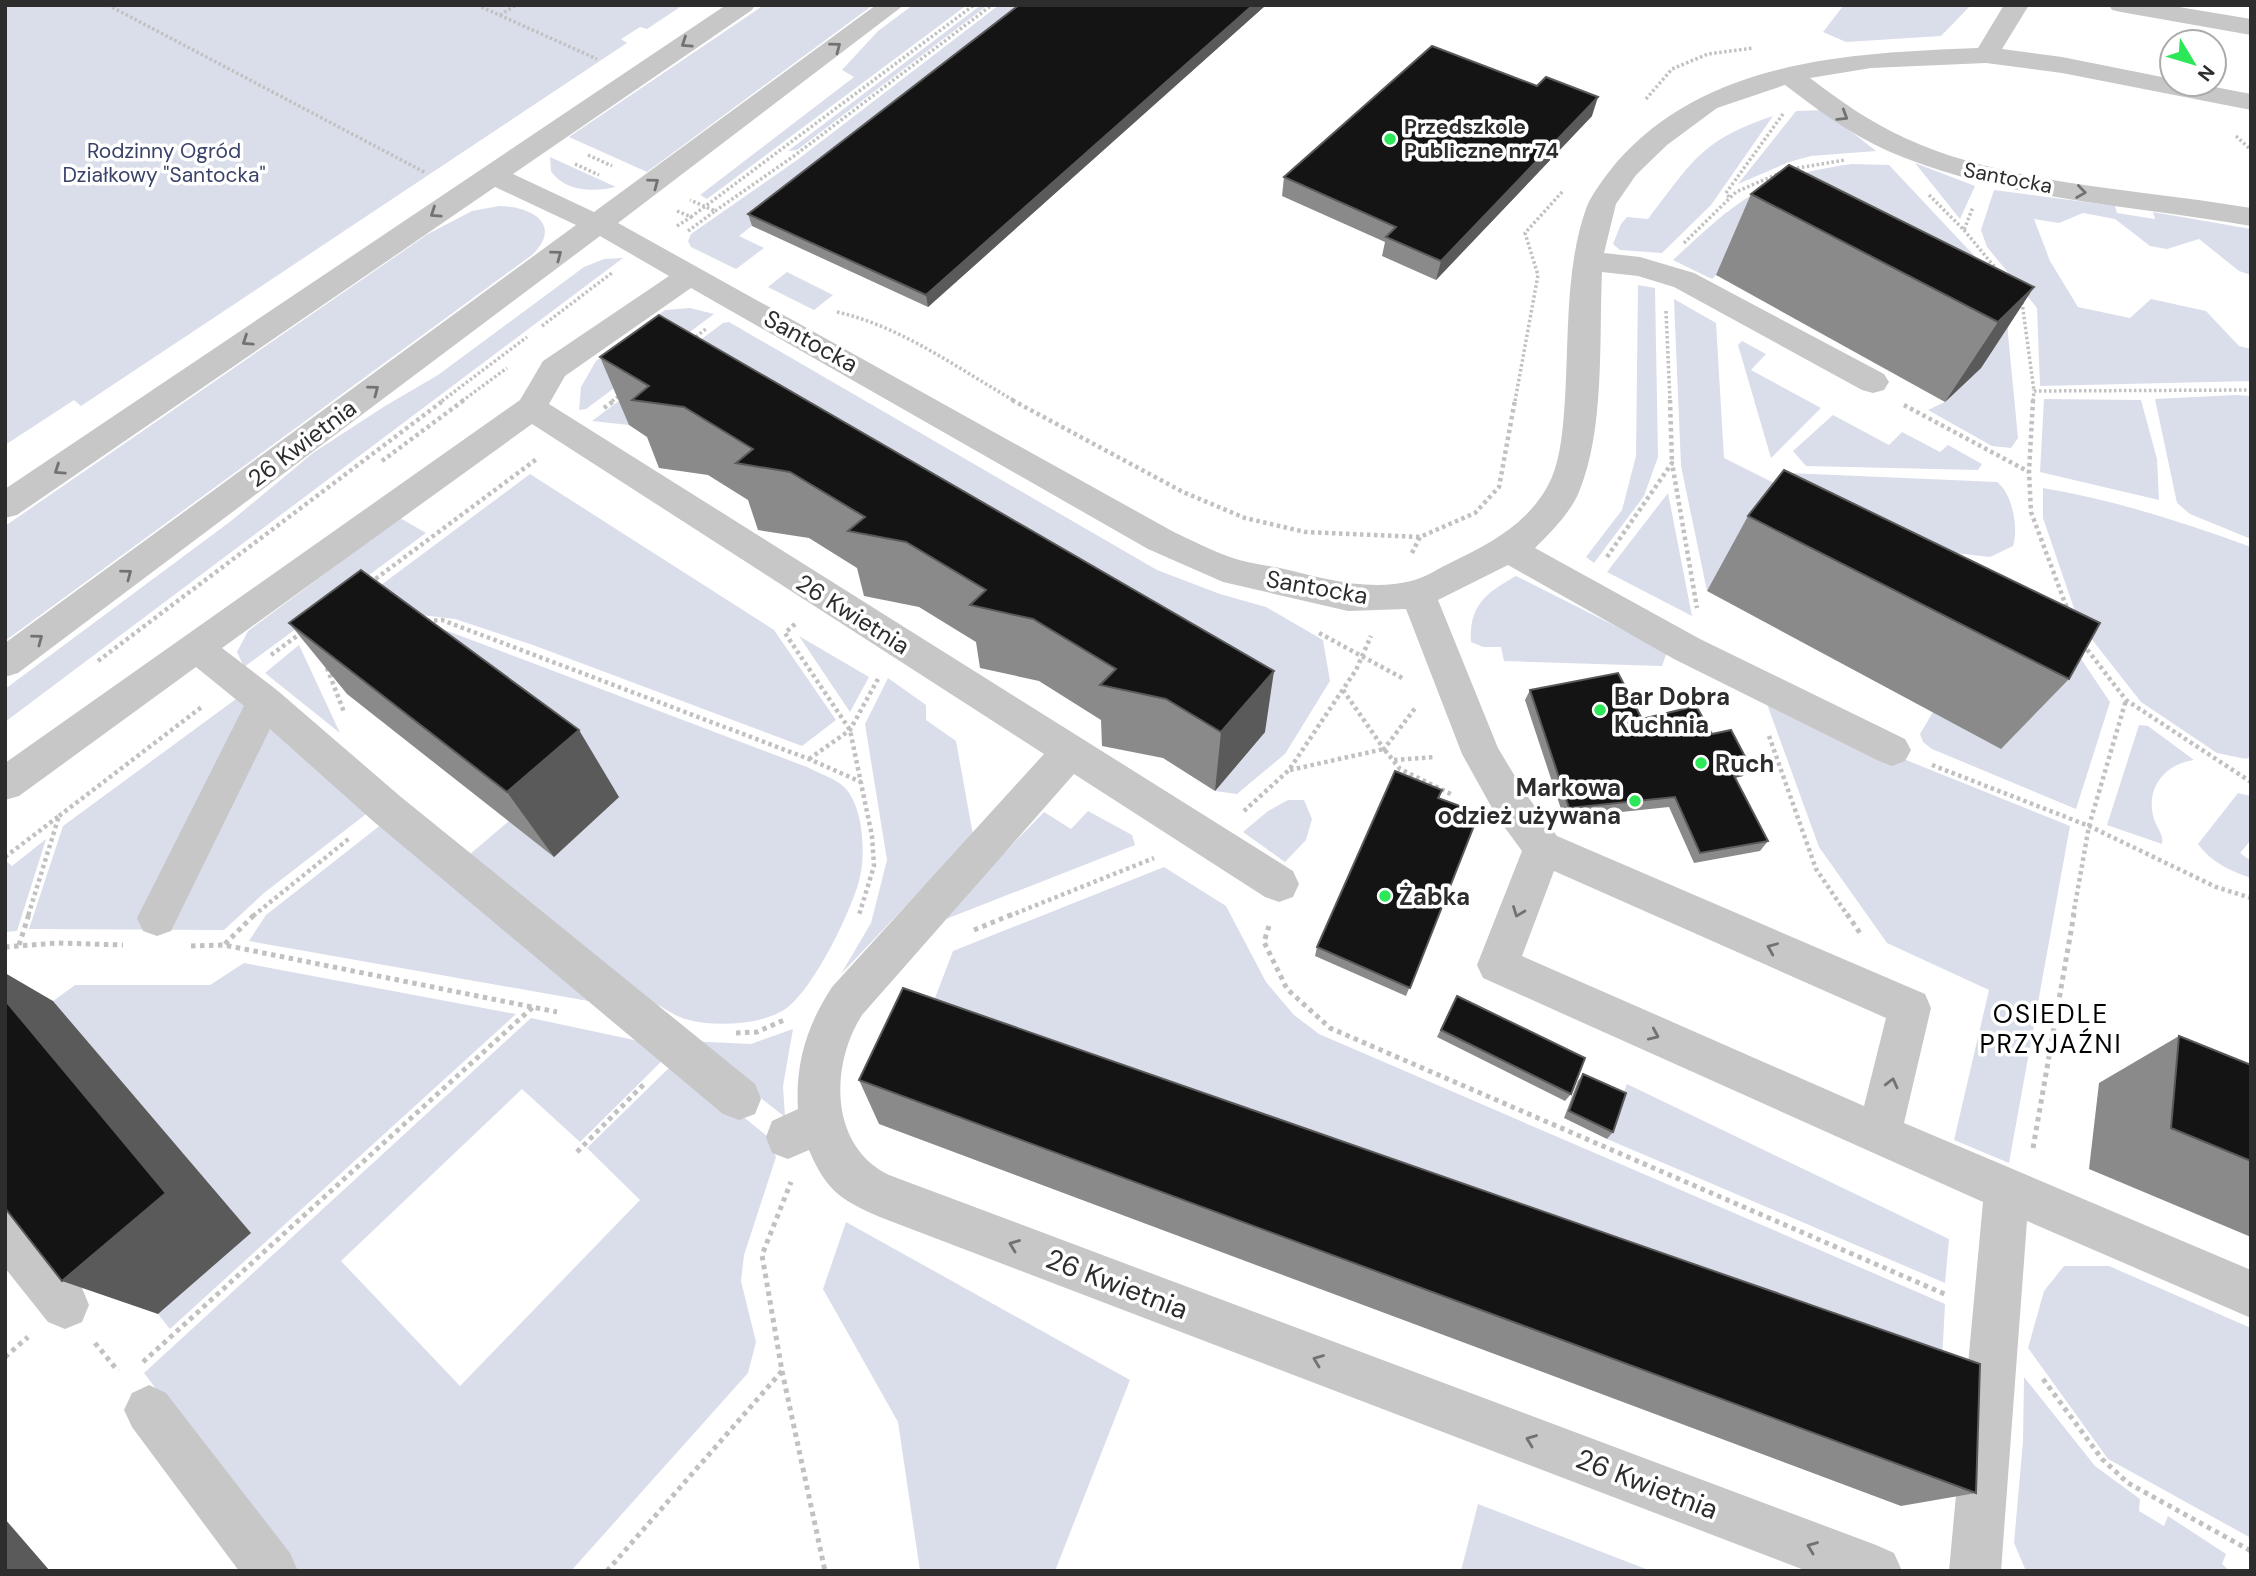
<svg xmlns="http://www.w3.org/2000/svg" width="2256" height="1576" font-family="'DM Sans',sans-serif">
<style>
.green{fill:#dadeeb}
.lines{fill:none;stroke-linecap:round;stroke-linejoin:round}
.path-far2{stroke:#c1c1c1;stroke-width:3.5;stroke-dasharray:2.5 2.5;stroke-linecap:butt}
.path-far1{stroke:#c1c1c1;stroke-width:4.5;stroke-dasharray:3.5 3.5;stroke-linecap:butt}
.path{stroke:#c1c1c1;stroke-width:5;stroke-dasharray:4.5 4.5;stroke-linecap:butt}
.minor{fill:#c7c7c7;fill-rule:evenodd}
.wall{fill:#8a8a8a}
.shaded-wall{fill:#5a5a5a}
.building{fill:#141414;stroke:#5a5a5a;stroke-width:2}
.oneway{stroke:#727272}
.poi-dot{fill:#2ce757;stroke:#fff;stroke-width:2.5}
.labels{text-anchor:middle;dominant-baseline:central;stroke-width:7;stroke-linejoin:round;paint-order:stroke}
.far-poi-label{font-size:21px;font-weight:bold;fill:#2d2d2d;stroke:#fff;text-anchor:start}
.far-park-label{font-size:21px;fill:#3a4269;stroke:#fff}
.far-street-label{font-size:21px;fill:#2d2d2d;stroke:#fff}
.street-label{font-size:24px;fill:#2d2d2d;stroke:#fff}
.poi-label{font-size:24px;font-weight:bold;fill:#2d2d2d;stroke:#fff;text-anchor:start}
.neighbourhood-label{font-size:26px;letter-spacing:2px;fill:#000;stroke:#fff}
.near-street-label{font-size:28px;fill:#2d2d2d;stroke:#fff}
</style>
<rect width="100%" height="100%" fill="#fff"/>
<g class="green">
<path d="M5 5H683L647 29 640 27 621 39 627 43 81 406 74 400 5 445Z"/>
<path d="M764 5H873L647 172 569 137Z"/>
<path d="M913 5H967L707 199 700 195 854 77 842 70 878 31Z"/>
<path d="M981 5H988L797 150 788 151Z"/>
<path d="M999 5H1035L739 236 764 248 736 269 691 247 688 241 691 234 797 160Z"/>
<path d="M1971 5 1941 36 1846 42 1823 32 1843 6Z"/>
<path d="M1824 110 1876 151 1811 156 1789 162 1738 184 1796 111Z"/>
<path d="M1773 116 1711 205 1662 253 1620 250 1613 244 1621 224 1627 217 1648 219C1692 162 1701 140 1773 116Z"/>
<path d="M550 157 616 187C594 192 565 192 551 171Z"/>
<path d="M1915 163 1975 186 1960 219Z"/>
<path d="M1852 164 1889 165 1999 282 2008 303V334L2018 438 2011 448 1992 446 1928 410 1945 402 1980 368 1716 275 1712 279 1673 260C1737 201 1762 176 1852 164Z"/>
<path d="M1994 190 2115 206 2117 213 2155 219 2153 212 2251 229V275L2239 271 2199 239 2167 249 2150 246 2115 219 2083 213 2059 223 2034 219 2050 261 2078 307 2130 318 2151 299 2206 311 2239 346 2251 349V381L2040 386 2037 308 1987 247 1981 230Z"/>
<path d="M499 206C530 206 564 224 532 255L5 641V526L428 234 472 211Z"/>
<path d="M623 258 5 722V689L231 521 313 453 385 406 438 375 584 267 604 259Z"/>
<path d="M787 272 833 295 814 310 768 287Z"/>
<path d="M1638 285 1655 288 1658 457 1644 496 1594 563 1586 557 1622 510 1636 456Z"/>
<path d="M1674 299 1716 323 1724 458 2059 626 2110 702 2076 809 1932 749 1923 742 1920 734 1933 712 2001 748 1741 546 1707 591 1681 466Z"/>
<path d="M690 308 714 314 586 409 579 410 581 387 596 361 665 310Z"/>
<path d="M729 322 1157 570 1220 594 1266 607 1323 640 1330 681 1285 754 1237 794 1215 791 1264 732 683 385 629 425 592 421 723 323Z"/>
<path d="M1742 341 1766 354 1751 370 1821 408 1771 458 1738 345Z"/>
<path d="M2236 395 2251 396V539L2190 514 2177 503 2155 399Z"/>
<path d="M2044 399 2141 400 2157 459 2159 500 2040 472Z"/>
<path d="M1833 415 1889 445 1902 432 1940 452 1948 445 1982 464 1978 470 1806 466 1793 451Z"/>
<path d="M1789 473 1997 482C2012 493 2019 528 2013 546L1990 557 1955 553Z"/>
<path d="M530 474 774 630 836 720 802 746 533 645 455 619 412 614 318 632Z"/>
<path d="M2043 488C2115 500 2182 522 2251 547V756L2246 759 2217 753 2141 702 2079 623 2043 518Z"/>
<path d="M1668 493 1692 616 1607 572Z"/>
<path d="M400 518 426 533 244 667 237 652 248 631Z"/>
<path d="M1516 576 1667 652 1662 666 1504 661 1501 647H1483L1471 642C1469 605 1486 593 1516 576Z"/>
<path d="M428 627 445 630 807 767C818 773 837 779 845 788 864 808 866 856 859 881 850 914 812 992 784 1010 759 1025 717 1027 689 1020 678 1018 666 1009 656 1004L469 855 509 821Z"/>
<path d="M799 636 869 677 850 712Z"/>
<path d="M299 645 340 733 265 673Z"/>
<path d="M888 678 926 705V720L956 741 973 835 841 974 871 923 887 860 865 724Z"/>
<path d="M236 699 370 811 264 893 224 930 29 929 63 826Z"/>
<path d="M1767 704 2070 826 2009 1163 1954 1140 1989 990 1887 943 1819 847Z"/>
<path d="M2139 725 2148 726 2194 760C2164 764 2145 789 2154 819 2157 828 2164 835 2162 844L2107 825Z"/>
<path d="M2238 793 2251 796V840L2240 853 2251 861V878C2230 871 2211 862 2198 844Z"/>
<path d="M1288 800H1304L1312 819 1306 840 1285 862 1243 832 1268 811Z"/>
<path d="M1088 811 1132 835 1135 845 936 923 1044 812 1071 829Z"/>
<path d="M387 820 611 1005 249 941 266 915Z"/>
<path d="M46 839 17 931 5 932V860L12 866Z"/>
<path d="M1164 867 1226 906 1266 982 1294 1015 1319 1034 1945 1304 1937 1457 920 1037 953 951Z"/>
<path d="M244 963 516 1014 170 1329 158 1314 126 1087 53 1001 75 985H210Z"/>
<path d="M531 1018 648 1043 667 1056 580 1142 522 1089 341 1261 460 1386 640 1200 587 1148 675 1062 767 1136 776 1157 744 1255 741 1281 756 1342 748 1373 571 1571H298L253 1517 144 1373Z"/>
<path d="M793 1029 783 1086 785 1117 688 1041 751 1044Z"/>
<path d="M1627 1084 1949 1239 1945 1283 1607 1139Z"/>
<path d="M846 1222 1130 1380 1055 1571H920L898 1422 823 1289Z"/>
<path d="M2064 1266H2109L2251 1328V1538L2108 1459 2028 1348 2044 1291Z"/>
<path d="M2024 1377 2095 1466 2140 1499 2139 1511 2164 1526 2168 1516 2226 1554 2222 1564 2230 1571H2026L2014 1543 2023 1441Z"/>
<path d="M1478 1504 1651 1571H1461Z"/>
</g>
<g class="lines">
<g class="path-far2">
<path d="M108 5 426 173"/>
<path d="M477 5 597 59"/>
<path d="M500 15 516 5"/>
<path d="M1646 99 1672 69 1708 54 1753 48"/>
<path d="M2236 136 2251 150"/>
<path d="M588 155 612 166"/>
<path d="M575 164 599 175"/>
<path d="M1792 169 1845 160"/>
<path d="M1929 195 1964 230 1973 207"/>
<path d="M1729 197 1726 193 1783 114"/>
<path d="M677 211 691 217 974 5"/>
<path d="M715 211 794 156 992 5"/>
<path d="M677 226 691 217"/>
<path d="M1964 230 1997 270"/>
<path d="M688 231 715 211 690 200"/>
<path d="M1684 243 1736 192 1780 173"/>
<path d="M2022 302 2034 391"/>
<path d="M1666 311 1670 401"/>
<path d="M837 312C903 327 958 369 1015 401"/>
<path d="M542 326 613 272"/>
<path d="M692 340 707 328"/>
<path d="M442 401 527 337"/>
<path d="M462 401 507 368"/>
<path d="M612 401 622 394"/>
<path d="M1515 401 1538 275 1525 233 1563 191"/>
<path d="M2033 401 2034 391 2251 390"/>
</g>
<g class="path-far1">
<path d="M1012 400 1183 492 1245 518 1305 532 1420 537"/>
<path d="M1670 400 1672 463"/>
<path d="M2033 400 2029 472 2031 512 2068 611"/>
<path d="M1904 405 2029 472"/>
<path d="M604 408 615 400"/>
<path d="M382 461 464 400"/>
<path d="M1412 553 1420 537 1475 513 1499 487 1515 400"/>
<path d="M1607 557 1672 463 1697 608"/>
<path d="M370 583 538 458"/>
<path d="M427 621 442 620 809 759 861 782"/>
<path d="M795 624 785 633 850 730 872 836 874 866 859 915"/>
<path d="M1319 633 1404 679"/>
<path d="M2083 644 2126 700 2251 782"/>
<path d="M271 655 301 633"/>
<path d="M98 661 444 400"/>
<path d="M327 668 344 712"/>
<path d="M1343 690 1384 749 1416 707"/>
<path d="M1769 736 1816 869 1848 916"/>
<path d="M809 759 850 730 878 679"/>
<path d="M1394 760 1434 757"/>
<path d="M1932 765 2089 826 2216 887 2251 898"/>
<path d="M1290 770 1384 749 1400 769 1453 795"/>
<path d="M1244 811 1289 770 1356 670 1371 636"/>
<path d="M59 816 203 706"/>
<path d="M5 857 59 816 28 916"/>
<path d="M253 916 351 837"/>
<path d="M1009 916 1154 858"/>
<path d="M2073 916 2089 826 2126 700"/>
</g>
<g class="path">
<path d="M1847 914 1862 936"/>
<path d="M1269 926 1264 942 1287 989 1330 1028 1947 1295"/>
<path d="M974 930 1013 914"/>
<path d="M225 944 255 914"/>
<path d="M19 945 29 914"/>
<path d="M191 946 224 945 557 1012"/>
<path d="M5 947 57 943 123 945"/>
<path d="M736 1033 757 1032 784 1020"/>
<path d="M2033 1148 2074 914"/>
<path d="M577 1152 645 1083"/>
<path d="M95 1343 118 1371"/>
<path d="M5 1357 28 1337"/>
<path d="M143 1362 533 1007"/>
<path d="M782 1371 825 1571"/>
<path d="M2043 1379 2102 1459 2128 1483 2251 1551"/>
<path d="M607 1571 782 1371 762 1255 791 1182"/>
</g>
<g class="minor">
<path d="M726 5H755L752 10 513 174 594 212 876 5H904L618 223 1172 531C1191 540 1210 550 1230 557 1246 563 1264 565 1280 568 1322 578 1368 592 1411 581 1425 578 1439 568 1452 562 1489 544 1524 526 1546 489 1561 465 1563 427 1565 399 1569 336 1565 266 1587 206 1593 192 1607 174 1616 163 1706 59 1851 53 1978 48L2004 5H2029L2002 49 2062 57 2172 79V84H2199L2251 94V110L2062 73 1986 63 1871 68 1810 78C1840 101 1870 122 1905 138 2006 185 2141 189 2251 208V226C2130 205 2002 200 1888 151 1850 134 1818 110 1785 85L1717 108 1667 145 1636 175 1616 204 1604 253 1640 257 1694 273 1884 374 1889 382 1884 390 1873 393 1862 390 1674 287 1638 276 1602 272C1599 340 1605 430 1579 492 1571 512 1550 533 1535 548L1700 639 1905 739 1911 750 1905 761 1892 766 1879 761 1674 659 1508 565 1438 600 1498 748 1525 793 1557 836 1925 994 1931 1008 1904 1123 2251 1270V1318L2027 1221 2001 1571H1949L1983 1202 1483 978 1477 965 1522 851 1497 817 1462 754 1406 609 1348 611 1223 582 1148 549 691 288 565 376 549 404 1293 871 1299 884 1293 897 1279 902 1265 897 1074 774 862 1015C830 1065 829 1146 889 1175L1876 1545 1894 1553 1902 1571H1807L885 1219C844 1202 827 1193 809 1150L788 1159 772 1153 766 1137 772 1121 798 1109C795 1064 807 1025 832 987L1044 754 532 424 222 648 278 691 401 797 755 1084 761 1099 755 1114 739 1120 723 1114 373 821 270 729 171 931 157 936 143 931 137 918 244 706 196 667 19 796 5 800V763L520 400 543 361 669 276 600 236 18 673 5 677V643L576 225 495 187 17 515 5 518V489ZM1554 871 1886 1018 1864 1106 1522 956Z"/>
<path d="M2109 5H2167L2251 19V35L2121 12 2112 10Z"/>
<path d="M5 1208 21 1215 82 1288 89 1305 82 1322 65 1329 48 1322 5 1268Z"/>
<path d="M149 1385 166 1393 290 1553 298 1571H239L132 1427 124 1410 132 1393Z"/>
</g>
</g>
<g class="wall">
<path d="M1266 5 928 307 752 226 748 214Z"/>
<path d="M1537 86 1592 116 1436 280 1382 256 1385 242 1282 196 1284 177Z"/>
<path d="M1751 194 2034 287 1981 368 1945 402 1716 275Z"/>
<path d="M600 357 1265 732 1215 791 1163 758 1102 746 1101 720 1039 681 980 668 976 642 919 607 864 596 857 568 809 538 758 530 748 500 708 475 659 468 647 437 629 425Z"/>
<path d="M1748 516 2069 679 2001 749 1707 591Z"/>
<path d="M289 623 619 797 554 857 347 694Z"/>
<path d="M1530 690 1642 719 1712 734 1743 776 1735 778 1768 841 1760 851 1694 863 1669 807 1564 818 1525 700Z"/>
<path d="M1442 790 1439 798 1479 813 1406 996 1315 956 1317 947Z"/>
<path d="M1457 996 1571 1094 1565 1101 1437 1037Z"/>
<path d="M2179 1036 2251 1065V1237L2089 1169 2099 1083Z"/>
<path d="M1583 1074 1613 1132 1607 1139 1564 1118 1578 1081Z"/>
<path d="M859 1080 1976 1493 1901 1506 879 1124Z"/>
</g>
<g class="shaded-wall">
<path d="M1253 5H1266L928 307 926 295Z"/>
<path d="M1598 97 1592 116 1436 280 1441 261Z"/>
<path d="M2034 287 1981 368 1945 402 1998 322Z"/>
<path d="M1274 671 1265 732 1215 791 1221 732Z"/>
<path d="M579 730 619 797 554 857 507 792Z"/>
<path d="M1750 766 1743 776 1724 780 1731 770Z"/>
<path d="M5 973 53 1001 251 1233 158 1314 62 1281 5 1000Z"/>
<path d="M5 1519 50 1571H5Z"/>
</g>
<g class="building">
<path d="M1019 5H1253L926 295 748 214Z"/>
<path d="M1432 46 1537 86 1546 77 1598 97 1441 261 1386 237 1396 227 1284 177Z"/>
<path d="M1789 165 2034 287 1998 322 1751 194Z"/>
<path d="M659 315 1274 671 1221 732 1166 699 1100 685 1116 669 1033 619 970 605 986 590 906 542 848 531 865 517 790 472 736 463 753 449 684 407 632 400 649 386 600 357Z"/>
<path d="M1784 470 2100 623 2069 679 1748 516Z"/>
<path d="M361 570 579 730 507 792 289 623Z"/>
<path d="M1618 673 1642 719 1696 706 1712 734 1731 730 1750 766 1731 770 1768 841 1700 853 1675 797 1569 808 1530 690Z"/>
<path d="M1395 771 1442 790 1438 798 1479 813 1410 988 1317 947Z"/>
<path d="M903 988 1980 1364 1976 1493 859 1080Z"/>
<path d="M1457 996 1585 1058 1571 1094 1441 1030Z"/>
<path d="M5 1000 166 1193 62 1281 5 1208Z"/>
<path d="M2179 1036 2251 1065V1161L2171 1128Z"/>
<path d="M1583 1074 1626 1093 1613 1132 1569 1111Z"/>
</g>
<defs><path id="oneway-chevron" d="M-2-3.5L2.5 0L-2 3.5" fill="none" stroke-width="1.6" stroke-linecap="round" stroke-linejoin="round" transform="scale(1.75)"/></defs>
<g class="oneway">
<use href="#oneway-chevron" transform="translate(686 43) rotate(146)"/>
<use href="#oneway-chevron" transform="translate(836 47) rotate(-37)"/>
<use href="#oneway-chevron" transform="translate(1843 116) rotate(32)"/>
<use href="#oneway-chevron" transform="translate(654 183) rotate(-37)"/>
<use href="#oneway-chevron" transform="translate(2081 192) rotate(8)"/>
<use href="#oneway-chevron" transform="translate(435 213) rotate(146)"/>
<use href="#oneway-chevron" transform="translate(557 255) rotate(-37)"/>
<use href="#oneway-chevron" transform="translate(247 341) rotate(146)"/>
<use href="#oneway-chevron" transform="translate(374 390) rotate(-37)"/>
<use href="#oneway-chevron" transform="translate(59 470) rotate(146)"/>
<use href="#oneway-chevron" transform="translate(127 574) rotate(-37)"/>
<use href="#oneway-chevron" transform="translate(38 639) rotate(-37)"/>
<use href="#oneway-chevron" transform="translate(1518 912) rotate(111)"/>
<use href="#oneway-chevron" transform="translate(1772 948) rotate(-157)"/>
<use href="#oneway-chevron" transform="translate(1654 1035) rotate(24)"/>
<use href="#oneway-chevron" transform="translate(1892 1083) rotate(-76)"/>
<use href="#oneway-chevron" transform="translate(1014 1245) rotate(-159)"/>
<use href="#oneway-chevron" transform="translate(1318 1360) rotate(-159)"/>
<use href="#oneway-chevron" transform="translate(1531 1440) rotate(-159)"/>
<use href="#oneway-chevron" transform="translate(1812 1547) rotate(-159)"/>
</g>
<g class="poi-dot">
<circle cx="1390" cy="139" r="7"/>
<circle cx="1600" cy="710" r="7"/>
<circle cx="1701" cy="763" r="7"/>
<circle cx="1635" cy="801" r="7"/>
<circle cx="1385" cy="896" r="7"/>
</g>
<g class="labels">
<g class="far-poi-label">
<text x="1404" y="127">Przedszkole<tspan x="1404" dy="24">Publiczne nr 74</tspan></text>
</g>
<g class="far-park-label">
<text x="164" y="151">Rodzinny Ogród<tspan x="164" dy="24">Działkowy "Santocka"</tspan></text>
</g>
<g class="far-street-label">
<text transform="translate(2008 178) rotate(11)">Santocka</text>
</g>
<g class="street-label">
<text transform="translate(811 341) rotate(29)">Santocka</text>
<text transform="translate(302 443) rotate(-37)">26 Kwietnia</text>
<text transform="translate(1317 587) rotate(10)">Santocka</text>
<text transform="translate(853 614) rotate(32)">26 Kwietnia</text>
</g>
<g class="poi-label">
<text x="1614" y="696">Bar Dobra<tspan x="1614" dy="28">Kuchnia</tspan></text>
<text x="1715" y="763">Ruch</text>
<text x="1621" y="787" text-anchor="end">Markowa<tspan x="1621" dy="28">odzież używana</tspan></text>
<text x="1399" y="896">Żabka</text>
</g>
<g class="neighbourhood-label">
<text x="2051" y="1014">OSIEDLE<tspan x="2051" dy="30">PRZYJAŹNI</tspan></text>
</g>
<g class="near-street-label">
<text transform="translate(1117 1284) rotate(21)">26 Kwietnia</text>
<text transform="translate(1647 1484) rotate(21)">26 Kwietnia</text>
</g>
</g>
<rect width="2256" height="1576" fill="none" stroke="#2d2d2d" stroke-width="14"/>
<g transform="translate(2193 63) rotate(128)"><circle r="33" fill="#ffffff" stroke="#ababab" stroke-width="2"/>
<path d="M0-5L12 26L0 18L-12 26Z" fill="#2ce757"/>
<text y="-10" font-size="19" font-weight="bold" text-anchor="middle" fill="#2d2d2d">N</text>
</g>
</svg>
